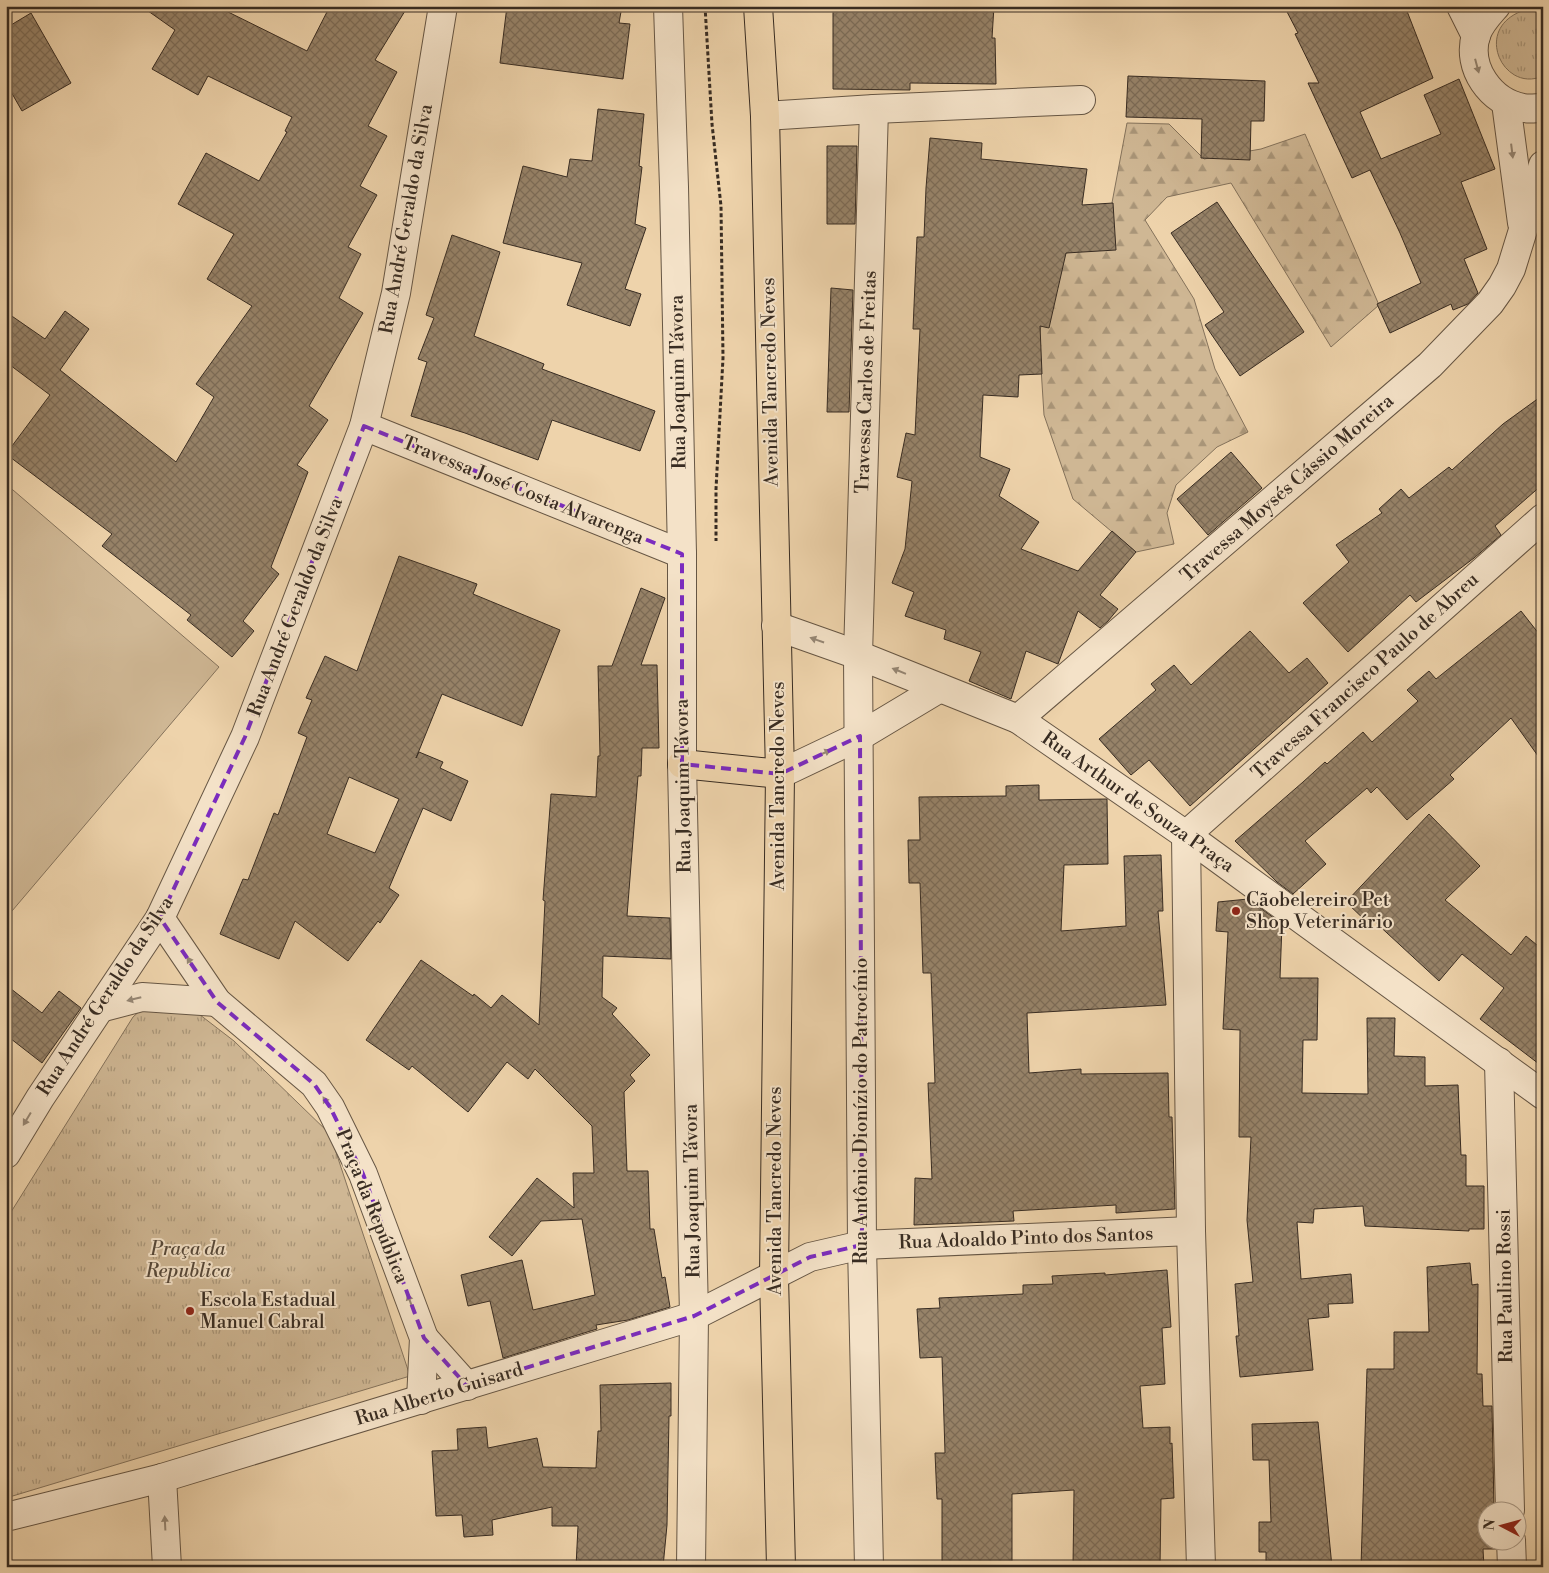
<svg xmlns="http://www.w3.org/2000/svg" width="1549" height="1573" font-family="'Libre Bodoni',serif">
<style>
.forest{fill:url(#forest-firs);stroke:#84725b}
.park{fill:url(#park-tufts);stroke:#84725b}
.pitch{fill:#cfb794;stroke:#84725b}
.building{fill:url(#building-cross-hatch);stroke:#382c22;fill-rule:evenodd}
.lines{fill:none;stroke-linecap:round;stroke-linejoin:round}
.street-casing{stroke:#665644;stroke-width:30}
.primary-casing{stroke:#382c22;stroke-width:30}
.path{stroke:#382c22;stroke-width:3;stroke-dasharray:4 2.5;stroke-linecap:butt}
.street{stroke:#f4e2c8;stroke-width:28}
.primary{stroke:#eed3ab;stroke-width:28}
.oneway{fill:#968775}
.marked{fill:none;stroke:#7b2cbf;stroke-width:4;stroke-dasharray:10 6;stroke-linejoin:round}
.poi-dot{fill:#8f2418;stroke:#f4e2c8;stroke-width:2}
.labels{text-anchor:middle;dominant-baseline:central;stroke-width:4;stroke-linejoin:round;paint-order:stroke}
.street-label{font-size:19px;fill:#382c22;stroke:#f4e2c8}
.poi-label{font-size:19px;fill:#382c22;stroke:#f4e2c8;text-anchor:start}
.park-label{font-size:19px;font-style:italic;fill:#564839;stroke:#f4e2c8}
</style>
<defs>
<pattern id="forest-firs" width="22" height="20" patternUnits="userSpaceOnUse" patternTransform="scale(1.25)"><rect width="22" height="20" fill="#cfb794"/><path d="M5 1l3.5 6h-7zM16 11l3.5 6h-7z" fill="#a99578"/></pattern>
<pattern id="park-tufts" width="24" height="20" patternUnits="userSpaceOnUse" patternTransform="scale(1.25)"><rect width="24" height="20" fill="#cfb794"/><path d="M3 7l-1-3M5 7V3M7 7l1-3M15 17l-1-3M17 17v-4M19 17l1-3" fill="none" stroke="#a99578"/></pattern>
<pattern id="building-cross-hatch" width="8" height="8" patternUnits="userSpaceOnUse" patternTransform="scale(1.25)"><rect width="8" height="8" fill="#978369"/><path d="M0 0l8 8M0 8l8-8" fill="none" stroke="#7c6b56"/></pattern>
</defs>
<rect width="100%" height="100%" fill="#eed3ab"/>
<filter id="stains"><feTurbulence type="fractalNoise" baseFrequency=".004" numOctaves="4"/><feColorMatrix values="0 0 0 0 .2 0 0 0 0 .09 0 0 0 0 .02 0 0 0 .5 -.17"/></filter>
<radialGradient id="worn" r=".72"><stop offset=".6" stop-color="#630" stop-opacity="0"/><stop offset="1" stop-color="#630" stop-opacity=".3"/></radialGradient>
<path class="forest" d="M1127 123 1169 124 1204 159 1261 149 1305 134 1379 305 1331 347 1231 183 1167 197 1145 220 1194 299 1215 369 1248 432 1217 447 1176 485 1167 513 1174 544 1136 552 1073 499 1044 415 1039 336 1055 257 1105 240Z"/>
<g class="park">
<path d="M1525 10 1543 13V76C1503 94 1471 27 1525 10Z"/>
<path d="M165 988 234 1041 330 1134 410 1376 6 1498V1220L133 1017Z"/>
</g>
<path class="pitch" d="M6 484 219 667 12 911 6 906Z"/>
<g class="building">
<path d="M141 6H216L307 51 330 6H408L375 60 397 72 368 126 387 136 360 186 377 195 348 247 361 254 339 298 363 313 309 406 328 420 297 465 308 472 271 567 279 574 243 621 254 631 232 657 187 620 191 615 102 546 112 534 6 454 50 395 6 362V312L45 339 65 311 89 329 60 370 176 462 214 397 196 384 252 306 207 279 234 234 178 204 206 153 259 181 287 132 285 131 292 117 208 76 198 95 152 69 175 30Z"/>
<path d="M507 6H622L619 23 630 24 623 79 500 63Z"/>
<path d="M889 6H994L992 38H995L996 84 910 83V90L833 89V10H889Z"/>
<path d="M1284 6H1405L1433 78 1360 112 1381 159 1441 134 1424 95 1459 79 1495 169 1461 182 1487 249 1464 259 1478 293 1468 304 1453 310 1451 304 1390 333 1377 304 1421 283 1400 233 1370 170 1352 178 1308 83H1319L1295 34 1298 33Z"/>
<path d="M31 13 71 83 22 111 6 83V28Z"/>
<path d="M1128 76 1265 81 1264 121H1251L1250 160 1201 158 1202 119 1126 117Z"/>
<path d="M598 109 644 114 639 166 642 167 635 224 646 228 625 289 641 294 630 326 567 305 582 263 503 243 523 166 567 177 570 159 592 161Z"/>
<path d="M930 138 982 143 981 159 1087 169 1082 205 1113 203 1116 250 1066 253 1049 328 1040 326 1042 374 1019 375 1018 397 983 395 980 457 1010 469 999 496 1039 522 1021 549 1078 571 1112 531 1136 552 1100 595 1118 609 1108 621 1100 628 1078 611 1058 664 1026 651 1011 699 969 681 981 652 944 639 946 630 905 616 914 592 892 583 905 549 912 481 897 477 906 433 915 435 920 329H913L917 237H924L926 188Z"/>
<path d="M827 146H857L855 224H827Z"/>
<path d="M1217 202 1304 332 1240 376 1205 325 1224 312 1171 233Z"/>
<path d="M452 235 500 252 474 336 544 364 542 369 655 411 640 451 552 420 538 460 465 433 411 416 427 362 418 359 434 318 426 315Z"/>
<path d="M831 288 853 290 849 412H827Z"/>
<path d="M1543 395V484L1495 526 1501 535 1474 558 1416 602 1410 595 1348 652 1303 603 1349 562 1336 545 1382 513 1379 509 1401 489 1409 498 1449 467 1452 470 1503 424Z"/>
<path d="M1231 452 1262 488 1208 535 1177 499Z"/>
<path d="M399 556 477 584 473 594 560 630 522 726 442 694 416 758 419 752 443 762 440 768 468 781 451 821 423 808 389 888 399 895 380 923 378 921 348 961 295 921 279 959 220 934 243 879 248 880 274 813 278 815 307 737 298 733 312 700 306 698 325 656 357 671ZM349 777 399 799 375 853 327 834Z"/>
<path d="M641 588 665 598 641 665H657L659 748H642L641 776H638L627 916 670 918 671 959 603 956 602 997 617 1008 612 1014 650 1055 630 1075 635 1081 624 1092 627 1171H648L650 1229H654L662 1278 665 1277 670 1307 628 1320 596 1325 597 1329 503 1358 490 1301 468 1306 461 1275 522 1260 533 1310 595 1295 582 1219 541 1221 512 1256 489 1237 537 1178 574 1208 573 1173H594L592 1126 535 1069 528 1079 507 1062 468 1112 412 1066 409 1070 366 1040 421 960 473 996 474 994 491 1008 502 995 539 1025 545 901 543 900 551 794 596 797 598 756H600L598 666H612Z"/>
<path d="M1521 611 1543 639V763L1511 718 1450 775 1454 779 1407 820 1377 787 1371 793 1367 788 1305 841 1326 864 1293 894 1277 882 1235 841 1303 782 1325 762 1327 764 1363 732 1372 742 1418 701 1407 690 1429 671 1436 679Z"/>
<path d="M1250 631 1289 673 1307 658 1328 683 1190 806 1149 760 1131 775 1099 739 1156 690 1151 684 1174 665 1191 685Z"/>
<path d="M1039 785V800L1107 799 1108 864 1064 865 1061 931 1126 926 1124 856 1161 855 1163 911H1158L1166 1005 1027 1013 1029 1073 1081 1069V1074L1168 1073 1169 1117H1172L1175 1209 1116 1213V1205L1013 1211 1014 1221 914 1225 915 1178 932 1179 928 1083H935L931 973H923L920 883H909L908 840H920L919 797 1006 796V786Z"/>
<path d="M1429 814 1480 866 1445 900 1511 955 1526 936 1543 950V1067L1480 1019 1504 988 1462 954 1439 981 1374 921 1370 925 1346 902Z"/>
<path d="M1248 899 1282 924 1280 978H1318L1317 1040H1303L1302 1093 1368 1094 1367 1018H1395L1394 1056 1425 1057V1086L1458 1085 1461 1155H1466V1186H1484V1229H1469V1231L1365 1226 1363 1206 1314 1209 1313 1223 1297 1222 1301 1279 1351 1274 1353 1303 1328 1304 1329 1317 1308 1319 1313 1370 1240 1377 1236 1336H1239L1235 1284 1253 1282 1247 1220 1251 1137H1239L1240 1030 1223 1029 1228 932 1216 931 1218 902Z"/>
<path d="M6 985 42 1013 59 991 81 1008 42 1063 6 1035Z"/>
<path d="M1470 1263 1472 1285 1478 1284 1477 1374H1482L1483 1406H1492L1494 1510H1486V1540H1495L1496 1549H1483L1484 1567H1361L1367 1369H1394V1332H1429L1427 1267Z"/>
<path d="M1167 1270 1171 1327 1162 1328 1165 1384 1140 1386 1143 1428 1170 1427V1444L1172 1443 1174 1498 1161 1499 1160 1567H1073L1074 1490 1012 1494V1567H942V1499H937L935 1453H945L942 1357 920 1358 917 1309 940 1308 939 1298 1023 1294V1285L1053 1284 1052 1276 1105 1273V1275Z"/>
<path d="M671 1383V1416H669L667 1525 663 1567H576L578 1526H552V1507L492 1520 493 1535 464 1537 462 1515 436 1516 432 1451 458 1450 457 1429 486 1427 488 1448 537 1438 543 1467 596 1468 598 1431H601L600 1385Z"/>
<path d="M1318 1422 1332 1567H1266V1552H1259V1522H1271L1269 1460H1253L1252 1424Z"/>
</g>
<g class="lines">
<g class="street-casing">
<g id="street">
<path d="M668 6 674 187 682 554V764L694 1316 691 1567"/>
<path d="M1461 6 1476 36"/>
<path d="M1496 6C1488 15 1480 23 1476 35 1466 68 1491 102 1523 108 1529 109 1537 108 1543 108"/>
<path d="M1506 103 1522 223"/>
<path d="M765 116 874 109 1081 100"/>
<path d="M364 426 682 554"/>
<path d="M776 626 858 655 1018 719 1186 835 1543 1095"/>
<path d="M1018 719 1430 365 1490 303 1502 286 1511 269 1543 165"/>
<path d="M780 774 860 736 940 688"/>
<path d="M160 918 217 1002 314 1084 330 1107 363 1174 424 1338 421 1400"/>
<path d="M100 1008 142 997 217 1002"/>
<path d="M1499 1062 1510 1510"/>
<path d="M6 1154 40 1098 160 918 245 737 364 426 396 293 443 6"/>
<path d="M424 1338 467 1386"/>
<path d="M162 1478 167 1567"/>
<path d="M6 1517 162 1478 694 1316 810 1257 862 1245 1191 1231"/>
<path d="M1511 1540 1512 1567"/>
<path d="M869 1567 862 1245 858 655 874 109"/>
<path d="M1201 1567 1191 1231 1186 835 1543 518"/>
</g>
</g>
<g class="primary-casing">
<g id="primary">
<path d="M758 6 765 116 780 774 774 1276 781 1567"/>
<path d="M682 764 780 774"/>
</g>
</g>
<path class="path" d="M705 6 712 124 721 206 723 358 716 489V541"/>
<use href="#street" class="street"/>
<use href="#primary" class="primary"/>
</g>
<defs><path id="oneway-solid" d="M-6-.8H1V-3.2L6.5 0L1 3.2V.8H-6Z" transform="scale(1.25)"/></defs>
<g class="oneway">
<use href="#oneway-solid" transform="translate(1477 66) rotate(75)"/>
<use href="#oneway-solid" transform="translate(1512 151) rotate(83)"/>
<use href="#oneway-solid" transform="translate(817 640) rotate(-161)"/>
<use href="#oneway-solid" transform="translate(899 671) rotate(-158)"/>
<use href="#oneway-solid" transform="translate(824 753) rotate(-25)"/>
<use href="#oneway-solid" transform="translate(191 963) rotate(-124)"/>
<use href="#oneway-solid" transform="translate(134 999) rotate(166)"/>
<use href="#oneway-solid" transform="translate(327 1103) rotate(-123)"/>
<use href="#oneway-solid" transform="translate(27 1119) rotate(121)"/>
<use href="#oneway-solid" transform="translate(410 1301) rotate(-110)"/>
<use href="#oneway-solid" transform="translate(165 1523) rotate(-93)"/>
</g>
<path class="marked" d="M364 426 682 554V764L780 774 860 736 862 1245 810 1257 694 1316 467 1386 424 1338 363 1174 330 1107 314 1084 217 1002 160 918 245 737Z"/>
<g class="poi-dot">
<circle cx="1236" cy="911" r="5"/>
<circle cx="190" cy="1311" r="5"/>
</g>
<g class="labels">
<g class="street-label">
<text transform="translate(406 219) rotate(-80)">Rua André Geraldo da Silva</text>
<text transform="translate(678 382) rotate(-91)">Rua Joaquim Távora</text>
<text transform="translate(770 382) rotate(-91)">Avenida Tancredo Neves</text>
<text transform="translate(866 382) rotate(-88)">Travessa Carlos de Freitas</text>
<text transform="translate(1287 488) rotate(-41)">Travessa Moysés Cássio Moreira</text>
<text transform="translate(523 490) rotate(22)">Travessa José Costa Alvarenga</text>
<text transform="translate(295 607) rotate(-69)">Rua André Geraldo da Silva</text>
<text transform="translate(1365 676) rotate(-42)">Travessa Francisco Paulo de Abreu</text>
<text transform="translate(683 786) rotate(-91)">Rua Joaquim Távora</text>
<text transform="translate(778 786) rotate(-90)">Avenida Tancredo Neves</text>
<text transform="translate(1138 802) rotate(35)">Rua Arthur de Souza Praça</text>
<text transform="translate(105 996) rotate(-57)">Rua André Geraldo da Silva</text>
<text transform="translate(861 1111) rotate(-90)">Rua Antônio Dionízio do Patrocínio</text>
<text transform="translate(692 1191) rotate(-91)">Rua Joaquim Távora</text>
<text transform="translate(775 1191) rotate(-90)">Avenida Tancredo Neves</text>
<text transform="translate(372 1206) rotate(68)">Praça da República</text>
<text transform="translate(1026 1238) rotate(-2)">Rua Adoaldo Pinto dos Santos</text>
<text transform="translate(1505 1286) rotate(-91)">Rua Paulino Rossi</text>
<text transform="translate(439 1394) rotate(-17)">Rua Alberto Guisard</text>
</g>
<g class="poi-label">
<text x="1246" y="900">Cãobelereiro Pet<tspan x="1246" dy="22">Shop Veterinário</tspan></text>
<text x="200" y="1300">Escola Estadual<tspan x="200" dy="22">Manuel Cabral</tspan></text>
</g>
<g class="park-label">
<text x="188" y="1249">Praça da<tspan x="188" dy="22">Republica</tspan></text>
</g>
</g>
<rect width="1549" height="1573" fill="none" stroke="#eed3ab" stroke-width="25"/>
<rect x="8" y="8" width="1534" height="1558" fill="none" stroke="#382c22" stroke-width="2.5"/>
<rect x="12" y="12" width="1524" height="1548" fill="none" stroke="#382c22"/>
<g transform="translate(1502 1526) rotate(276)"><circle r="24" fill="#f4e2c8" stroke="#a99986"/>
<path d="M0-4L9 19L0 12L-9 19Z" fill="#8f2418"/>
<text y="-8" font-size="14" font-weight="bold" text-anchor="middle" fill="#382c22">N</text>
</g>
<rect width="100%" height="100%" filter="url(#stains)"/>
<rect width="100%" height="100%" fill="url(#worn)"/>
</svg>
